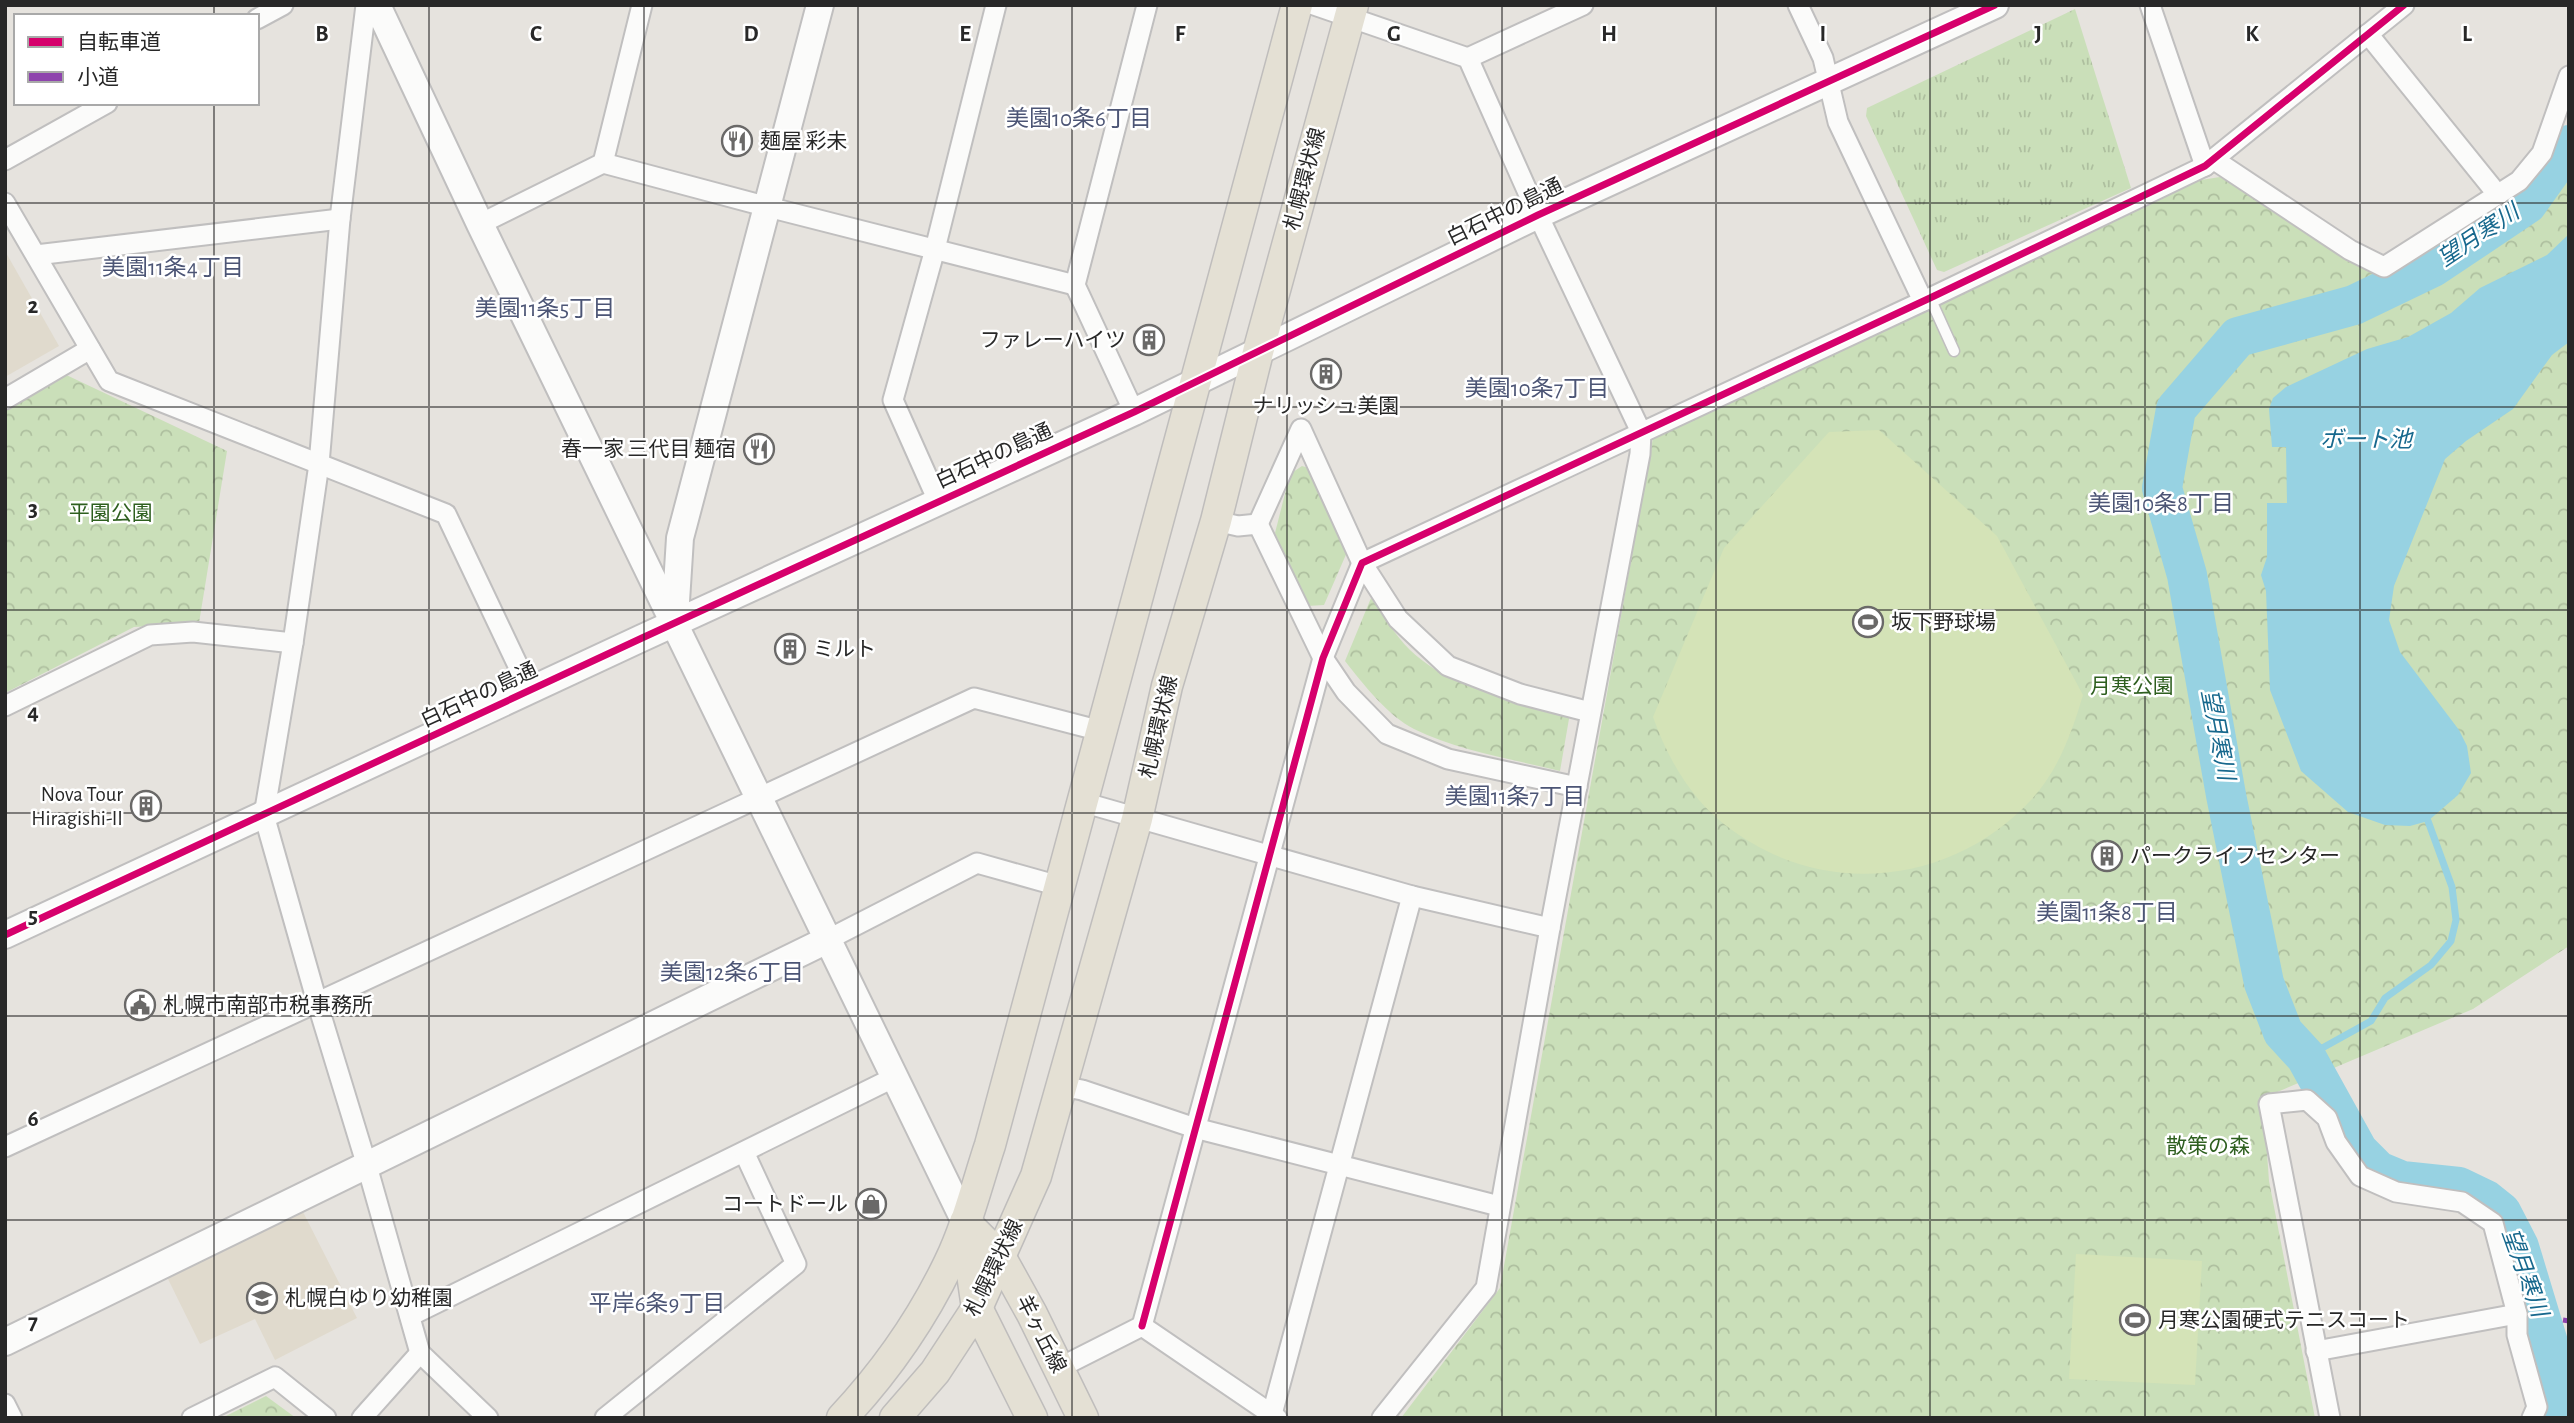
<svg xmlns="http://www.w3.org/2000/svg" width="2574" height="1423" font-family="'Alegreya Sans','Noto Sans JP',sans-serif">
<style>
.education{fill:#e0dacd}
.grass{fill:url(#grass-tufts)}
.forest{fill:url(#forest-crowns)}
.pitch{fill:#d4e3b7}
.water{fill:#97d2e2}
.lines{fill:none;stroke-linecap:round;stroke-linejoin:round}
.stream{stroke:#97d2e2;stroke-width:7}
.river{stroke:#97d2e2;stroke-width:40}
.lane-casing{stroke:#c0bfbf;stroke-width:13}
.street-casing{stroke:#c0bfbf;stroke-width:23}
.secondary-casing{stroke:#c0bfbf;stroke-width:30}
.primary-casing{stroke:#bfbdbc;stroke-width:33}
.lane{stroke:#fbfbfa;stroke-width:10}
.street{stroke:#fbfbfa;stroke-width:19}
.secondary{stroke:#fbfbfa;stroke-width:26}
.primary{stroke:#e4e0d4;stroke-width:30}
.quiet{stroke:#8e44ad;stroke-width:5;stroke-dasharray:10 5;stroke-linecap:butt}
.cycleway-casing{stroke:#fff;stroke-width:11}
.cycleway{stroke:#d6006c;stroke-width:7}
.grid{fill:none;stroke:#282828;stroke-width:2;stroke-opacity:0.55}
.labels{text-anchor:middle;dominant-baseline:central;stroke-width:5;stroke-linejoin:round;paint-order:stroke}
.poi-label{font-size:21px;fill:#282828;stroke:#fff;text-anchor:start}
.street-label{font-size:21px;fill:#282828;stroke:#fff}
.park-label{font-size:21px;fill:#2e5f1f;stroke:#fff}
.neighbourhood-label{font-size:23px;fill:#4c5575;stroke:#fff}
.water-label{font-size:23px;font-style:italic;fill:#17688d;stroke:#fff}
.grid-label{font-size:23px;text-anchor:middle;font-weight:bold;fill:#282828;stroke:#fff;stroke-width:5;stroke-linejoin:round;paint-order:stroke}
</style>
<defs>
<pattern id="grass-tufts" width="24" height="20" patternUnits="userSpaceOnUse" patternTransform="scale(1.75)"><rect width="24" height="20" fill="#cadfb9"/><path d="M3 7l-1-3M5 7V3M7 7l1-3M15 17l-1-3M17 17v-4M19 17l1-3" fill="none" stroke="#aebf9f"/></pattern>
<pattern id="forest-crowns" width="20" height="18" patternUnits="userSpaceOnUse" patternTransform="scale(1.75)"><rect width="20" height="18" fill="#cadfb9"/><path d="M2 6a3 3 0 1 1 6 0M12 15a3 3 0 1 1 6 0" fill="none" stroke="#aebf9f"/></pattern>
</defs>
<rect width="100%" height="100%" fill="#e6e3de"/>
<g class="education">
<path d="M5 251 59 346 5 377Z"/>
<path d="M302 1210 357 1318 275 1360 255 1319 200 1344 167 1277Z"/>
</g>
<path class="grass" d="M2075 9 2131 188 1944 272 1937 270 1866 116 1867 108Z"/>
<g class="forest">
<path d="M2569 125V946L2473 1009 2263 1098 2269 1181 2315 1418H1401L1500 1288 1653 438 2182 183 2220 177 2375 274 2384 277 2505 201C2536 177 2550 159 2569 125Z"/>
<path d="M60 372 227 451 199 623 134 627 5 693V405Z"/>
<path d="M1302 466 1312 469 1348 550 1324 605 1307 606 1275 533 1290 474Z"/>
<path d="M1371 598C1383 615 1395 635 1410 650 1453 691 1514 699 1570 713L1560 771C1512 759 1459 751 1414 729 1388 716 1363 684 1345 661Z"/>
<path d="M266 1396 296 1418H222Z"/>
</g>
<g class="pitch">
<path d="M1879 430 1997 536 2083 695C2072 732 2059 769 2032 799 1961 877 1844 898 1752 843 1733 832 1713 817 1699 800 1678 775 1664 748 1653 717L1724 548 1829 432Z"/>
<path d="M2076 1254 2202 1261 2195 1385 2069 1379Z"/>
</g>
<path class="water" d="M2569 234V342L2552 355 2513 409 2466 441 2445 459 2394 586 2389 620 2400 652 2459 730 2467 746 2471 773 2458 795 2428 821 2410 826 2385 825 2348 812 2301 771 2270 690 2266 591 2261 575 2267 557V503H2287L2286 447H2272L2269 409 2273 398 2286 387 2367 349 2408 337 2451 313 2480 288 2547 255Z"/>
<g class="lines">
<g class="stream">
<path d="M2565 154 2569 159"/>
<path d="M2306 1057 2371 1021 2385 998 2431 965 2451 941 2456 920 2452 887 2428 821"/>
</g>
<path class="river" d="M2557 1418 2559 1390 2552 1356 2519 1247 2501 1212 2486 1200 2459 1187 2402 1181 2378 1171 2358 1151 2306 1057 2283 1032 2264 983 2226 795 2187 575 2162 488 2176 409 2238 337 2354 305 2433 267 2527 204 2569 145"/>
<g class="lane-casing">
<path id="lane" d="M1930 298 1954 351"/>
</g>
<g class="street-casing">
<g id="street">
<path d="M366 5 340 219 319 464 293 643 264 815 317 1002 367 1166 420 1353 488 1418"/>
<path d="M1314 5 1468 58 1538 215 1641 432 1640 454 1550 928 1486 1288 1382 1418"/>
<path d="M1798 5 1823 58 1838 122 1923 301"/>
<path d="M2150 5 2205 166"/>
<path d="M257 19 283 5"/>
<path d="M2368 34 2498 195"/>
<path d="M1468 58 1583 5"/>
<path d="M2213 159 2350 250 2384 267 2519 181 2542 153 2569 76"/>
<path d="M5 160 107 103"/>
<path d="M603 163 768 207 1075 285"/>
<path d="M5 203 109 381 446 514 530 691"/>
<path d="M480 224 603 163 642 5"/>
<path d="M36 255 340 219"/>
<path d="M5 399 90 349"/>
<path d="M1134 412 1075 285 1147 5"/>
<path d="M938 501 893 400 935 249 996 5"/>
<path d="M1216 521 1238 526 1258 524 1323 658 1346 692 1387 734 1448 759 1577 787"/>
<path d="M1258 524 1301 429 1362 563 1398 619 1448 666 1520 694 1590 712"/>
<path d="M5 706 150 635 193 632 293 643"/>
<path d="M1082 802 1412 896 1550 928"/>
<path d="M827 940 977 863 1059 886"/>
<path d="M1061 1086 1082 1090 1195 1128 1499 1206"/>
<path d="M5 1147 974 698 1101 731"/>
<path d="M410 1316 895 1077"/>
<path d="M1142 1326 1323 658 1362 563 1930 298 2205 166 2404 5"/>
<path d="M2316 1351 2517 1314"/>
<path d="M1059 1368 1142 1326 1277 1418"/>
<path d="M5 1404 12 1418"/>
<path d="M1272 1414 1412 896"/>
<path d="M192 1418 275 1377 326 1418"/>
<path d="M362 1418 420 1353"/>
<path d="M605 1418 796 1264 744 1152"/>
<path d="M2330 1418 2269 1104 2307 1100 2327 1118 2336 1142 2360 1176 2396 1192 2462 1202 2493 1223 2517 1314V1335L2537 1407 2532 1418"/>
</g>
</g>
<g class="secondary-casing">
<g id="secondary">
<path d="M377 5 480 224 965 1222"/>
<path d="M675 617 680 538 820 5"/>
<path d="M5 935 642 638 1134 412 1538 215 1995 5"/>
<path d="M5 1342 827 940"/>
</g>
</g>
<g class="primary-casing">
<g id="primary">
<path d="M965 1222 1001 1258 1032 1314 1083 1418"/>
<path d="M965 1226 977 1308 1032 1418"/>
<path d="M842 1418C885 1372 922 1319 949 1263 967 1226 977 1184 990 1145L1297 5"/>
<path d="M895 1418 935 1372 977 1308 1036 1176 1137 819 1167 686 1216 521 1258 352 1353 5"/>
</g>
</g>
<use href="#lane" class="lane"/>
<use href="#street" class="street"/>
<use href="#secondary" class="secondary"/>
<use href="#primary" class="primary"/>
<path class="quiet" d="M2563 1320 2569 1321"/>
<g class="cycleway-casing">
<g id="cycleway">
<path d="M5 935 642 638 1134 412 1538 215 1995 5"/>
<path d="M1142 1326 1323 658 1362 563 1930 298 2205 166 2404 5"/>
</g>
</g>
<use href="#cycleway" class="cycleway"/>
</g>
<path class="grid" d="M214 5V16M429 5V1418M644 5V1418M858 5V1418M1072 5V1418M1287 5V1418M1502 5V1418M1716 5V1418M1930 5V1418M2145 5V1418M2360 5V1418M214 103V1418M5 203H2569M5 407H2569M5 610H2569M5 813H2569M5 1016H2569M5 1220H2569"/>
<defs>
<g id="restaurant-ring" transform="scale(1.575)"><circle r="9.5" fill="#fff" stroke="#6a6968" stroke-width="1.5"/><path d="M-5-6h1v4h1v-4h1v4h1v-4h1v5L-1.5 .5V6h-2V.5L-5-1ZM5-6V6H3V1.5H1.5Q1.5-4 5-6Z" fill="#6a6968"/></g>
<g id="building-ring" transform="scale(1.575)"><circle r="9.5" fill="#fff" stroke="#6a6968" stroke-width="1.5"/><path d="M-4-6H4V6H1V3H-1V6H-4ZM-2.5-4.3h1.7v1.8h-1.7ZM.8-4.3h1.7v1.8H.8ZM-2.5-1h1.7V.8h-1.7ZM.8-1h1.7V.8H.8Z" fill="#6a6968"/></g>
<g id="stadium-ring" transform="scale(1.575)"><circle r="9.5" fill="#fff" stroke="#6a6968" stroke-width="1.5"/><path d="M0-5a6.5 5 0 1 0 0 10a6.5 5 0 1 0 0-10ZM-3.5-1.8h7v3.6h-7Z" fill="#6a6968"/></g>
<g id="civic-ring" transform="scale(1.575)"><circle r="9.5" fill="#fff" stroke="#6a6968" stroke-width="1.5"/><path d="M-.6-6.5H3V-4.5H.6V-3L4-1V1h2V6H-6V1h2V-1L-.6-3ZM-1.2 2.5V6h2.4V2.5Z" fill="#6a6968"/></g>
<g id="shop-ring" transform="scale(1.575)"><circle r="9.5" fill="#fff" stroke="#6a6968" stroke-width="1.5"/><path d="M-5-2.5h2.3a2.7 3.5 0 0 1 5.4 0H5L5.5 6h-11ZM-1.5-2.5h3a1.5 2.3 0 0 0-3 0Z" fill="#6a6968"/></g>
<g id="school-ring" transform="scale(1.575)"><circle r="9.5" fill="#fff" stroke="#6a6968" stroke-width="1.5"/><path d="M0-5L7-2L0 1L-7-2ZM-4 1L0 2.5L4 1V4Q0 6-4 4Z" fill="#6a6968"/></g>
</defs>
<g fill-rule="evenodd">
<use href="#restaurant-ring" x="737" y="141"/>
<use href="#building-ring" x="1149" y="340"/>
<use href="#building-ring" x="1326" y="374"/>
<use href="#restaurant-ring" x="759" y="449"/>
<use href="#stadium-ring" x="1868" y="622"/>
<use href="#building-ring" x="790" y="649"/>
<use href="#building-ring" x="146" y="806"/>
<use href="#building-ring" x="2107" y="856"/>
<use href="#civic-ring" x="140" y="1005"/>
<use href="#shop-ring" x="871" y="1204"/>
<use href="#school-ring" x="262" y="1298"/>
<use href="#stadium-ring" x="2135" y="1320"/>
</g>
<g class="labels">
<g class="poi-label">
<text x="760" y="141">麺屋 彩未</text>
<text x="1126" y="340" text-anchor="end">ファレーハイツ</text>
<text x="1326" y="406" text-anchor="middle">ナリッシュ美園</text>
<text x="736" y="449" text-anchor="end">春一家 三代目 麺宿</text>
<text x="1891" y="622">坂下野球場</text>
<text x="813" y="649">ミルト</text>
<text x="123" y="794" text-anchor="end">Nova Tour<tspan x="123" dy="24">Hiragishi-II</tspan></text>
<text x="2130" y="856">パークライフセンター</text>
<text x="163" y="1005">札幌市南部市税事務所</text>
<text x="848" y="1204" text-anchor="end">コートドール</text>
<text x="285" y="1298">札幌白ゆり幼稚園</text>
<text x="2158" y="1320">月寒公園硬式テニスコート</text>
</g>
<g class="street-label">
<text transform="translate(1305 179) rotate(-75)">札幌環状線</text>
<text transform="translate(1505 212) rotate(-26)">白石中の島通</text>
<text transform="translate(994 456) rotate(-25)">白石中の島通</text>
<text transform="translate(479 695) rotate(-25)">白石中の島通</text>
<text transform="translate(1159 727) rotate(-77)">札幌環状線</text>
<text transform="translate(994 1268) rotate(-64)">札幌環状線</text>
<text transform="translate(1041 1334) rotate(63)">羊ヶ丘線</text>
</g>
<g class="park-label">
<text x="111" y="513">平園公園</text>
<text x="2132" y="686">月寒公園</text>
<text x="2208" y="1146">散策の森</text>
</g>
<g class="neighbourhood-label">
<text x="1079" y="119">美園10条6丁目</text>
<text x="173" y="268">美園11条4丁目</text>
<text x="545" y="309">美園11条5丁目</text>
<text x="1537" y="389">美園10条7丁目</text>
<text x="2161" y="504">美園10条8丁目</text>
<text x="1515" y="797">美園11条7丁目</text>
<text x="2107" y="913">美園11条8丁目</text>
<text x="732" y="973">美園12条6丁目</text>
<text x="657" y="1304">平岸6条9丁目</text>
</g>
<g class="water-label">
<text transform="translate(2479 236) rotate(-34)">望月寒川</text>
<text x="2366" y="440">ボート池</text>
<text transform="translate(2217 735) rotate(79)">望月寒川</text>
<text transform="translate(2524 1273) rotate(70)">望月寒川</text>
</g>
</g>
<g class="grid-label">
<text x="322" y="41">B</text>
<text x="536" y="41">C</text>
<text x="751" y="41">D</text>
<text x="965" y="41">E</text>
<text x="1180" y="41">F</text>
<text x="1394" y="41">G</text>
<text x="1609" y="41">H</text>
<text x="1823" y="41">I</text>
<text x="2038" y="41">J</text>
<text x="2252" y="41">K</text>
<text x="2467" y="41">L</text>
<text x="33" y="313">2</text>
<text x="33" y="516">3</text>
<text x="33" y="719">4</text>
<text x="33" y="923">5</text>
<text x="33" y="1126">6</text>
<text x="33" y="1329">7</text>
</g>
<rect width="2574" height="1423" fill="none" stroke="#282828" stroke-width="14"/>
<rect x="14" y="14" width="245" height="91" fill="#ffffff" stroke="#a9a9a9" stroke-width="2"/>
<rect x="28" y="37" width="35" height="10" fill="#d6006c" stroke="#a9a9a9" stroke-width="2"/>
<text x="77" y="49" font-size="21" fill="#282828">自転車道</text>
<rect x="28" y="72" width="35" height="10" fill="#8e44ad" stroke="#a9a9a9" stroke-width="2"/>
<text x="77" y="84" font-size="21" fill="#282828">小道</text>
</svg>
